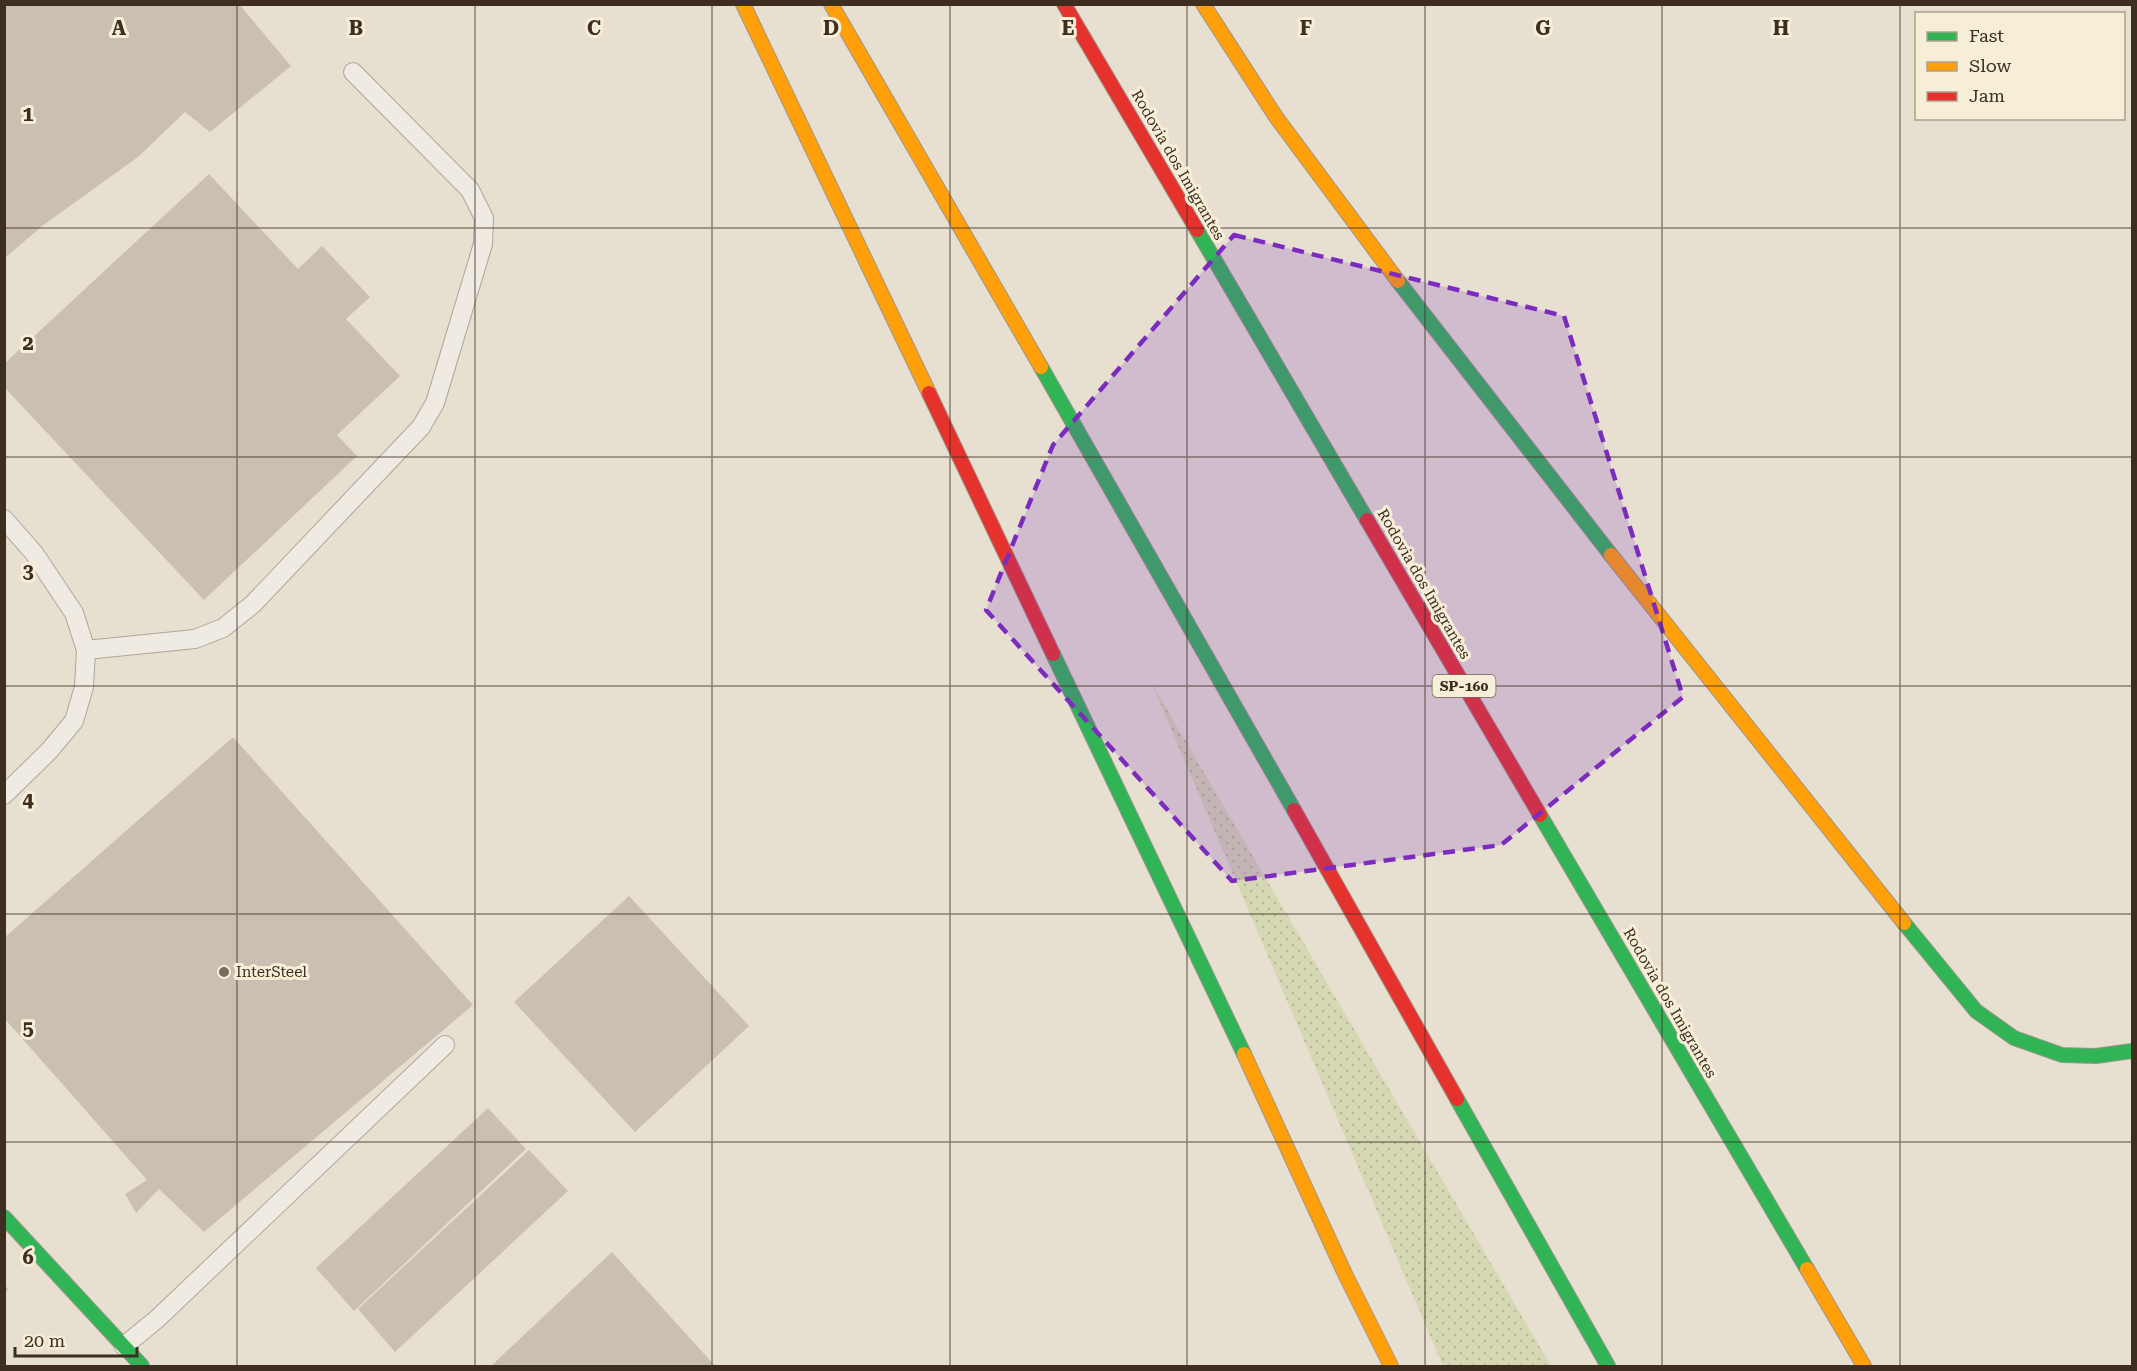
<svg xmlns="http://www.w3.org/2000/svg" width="2137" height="1371" font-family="'Roboto Serif',serif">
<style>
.grass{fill:url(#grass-dots)}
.building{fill:#cbbfb2}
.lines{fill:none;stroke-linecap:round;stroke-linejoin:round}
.lane-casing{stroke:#ada599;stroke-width:20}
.fast-casing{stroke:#9c958a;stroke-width:16}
.slow-casing{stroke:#9c958a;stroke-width:16}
.jam-casing{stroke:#9c958a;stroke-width:16}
.path{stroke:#c8c2b9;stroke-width:4;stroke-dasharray:4.5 3;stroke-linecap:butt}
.lane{stroke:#efebe3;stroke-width:18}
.fast{stroke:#30b455;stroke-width:14}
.slow{stroke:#ff9f0a;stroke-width:14}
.jam{stroke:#e5322d;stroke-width:14}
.marked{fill:#7b2cbf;fill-opacity:0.2;stroke:#7b2cbf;stroke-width:4.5;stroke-dasharray:12 8;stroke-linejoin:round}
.grid{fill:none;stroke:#3d2e20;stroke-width:1.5;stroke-opacity:0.55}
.poi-dot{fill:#786c5e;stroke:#f7eed8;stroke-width:2}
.labels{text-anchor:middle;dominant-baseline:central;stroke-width:6;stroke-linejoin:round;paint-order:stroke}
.shield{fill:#f7eed8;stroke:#756857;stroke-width:1.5}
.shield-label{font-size:14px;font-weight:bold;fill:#3d2e20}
.street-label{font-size:15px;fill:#3d2e20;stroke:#f7eed8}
.poi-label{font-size:15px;fill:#3d2e20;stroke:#f7eed8;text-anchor:start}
.grid-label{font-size:20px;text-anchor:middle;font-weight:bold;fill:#3d2e20;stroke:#f7eed8;stroke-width:6;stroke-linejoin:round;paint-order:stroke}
</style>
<defs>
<pattern id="grass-dots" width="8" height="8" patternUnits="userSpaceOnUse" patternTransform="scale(1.5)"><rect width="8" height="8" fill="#d6d7b3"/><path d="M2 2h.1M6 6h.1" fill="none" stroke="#b9b99a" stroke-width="1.8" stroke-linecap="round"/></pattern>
</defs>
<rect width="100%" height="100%" fill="#e7e0d1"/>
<path class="grass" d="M1151 682 1551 1366H1443Z"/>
<g class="building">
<path d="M4 4H239L291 66 210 132 185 112 138 157 42 226 4 259Z"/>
<path d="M209 174 298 269 322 246 370 297 346 319 400 376 337 435 357 456 204 600 4 387V364Z"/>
<path d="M233 737 473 1005 204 1232 159 1189 136 1213 125 1194 147 1180 4 1018V938Z"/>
<path d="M629 896 749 1026 635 1132 514 1002Z"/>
<path d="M488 1108 526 1149 354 1311 316 1268Z"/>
<path d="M529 1150 568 1191 395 1352 358 1309Z"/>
<path d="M612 1252 715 1366H491Z"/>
</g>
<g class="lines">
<g class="lane-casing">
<g id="lane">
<path d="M4 519 34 553 74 613 86 650 84 687 74 721 49 751 4 795"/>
<path d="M86 650 195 639 223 628 253 604 421 427 435 403 483 244 484 218 470 190 353 72"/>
<path d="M124 1346 157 1319 445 1045"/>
</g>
</g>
<g class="fast-casing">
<g id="fast">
<path d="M1197 230 1367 520"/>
<path d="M1398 281 1611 555"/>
<path d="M1041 367 1294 810"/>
<path d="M1053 654 1244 1054"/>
<path d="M1540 815 1807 1269"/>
<path d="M1904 923 1976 1011 2014 1038 2062 1055 2096 1056 2132 1051"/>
<path d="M1457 1099 1608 1366"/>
<path d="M4 1217 142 1366"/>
</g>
</g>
<g class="slow-casing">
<g id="slow">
<path d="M743 4 929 393"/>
<path d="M831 4 1041 367"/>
<path d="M1203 4 1276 117 1398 281"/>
<path d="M1611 555 1904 923"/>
<path d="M1244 1054 1345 1274 1391 1366"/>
<path d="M1807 1269 1864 1366"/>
</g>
</g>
<g class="jam-casing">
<g id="jam">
<path d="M1064 4 1197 230"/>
<path d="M929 393 1053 654"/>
<path d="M1367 520 1540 815"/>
<path d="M1294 810 1457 1099"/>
</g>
</g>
<path class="path" d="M4 1291 10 1286"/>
<use href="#lane" class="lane"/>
<use href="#fast" class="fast"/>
<use href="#slow" class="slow"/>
<use href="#jam" class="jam"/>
</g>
<path class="marked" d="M1234 235 1564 316 1683 697 1501 845 1232 881 986 610 1053 445Z"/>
<path class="grid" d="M237 4V1366M475 4V1366M712 4V1366M950 4V1366M1187 4V1366M1425 4V1366M1662 4V1366M1900 4V1366M4 228H2132M4 457H2132M4 686H2132M4 914H2132M4 1142H2132"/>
<circle class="poi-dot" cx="224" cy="972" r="6"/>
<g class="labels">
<rect class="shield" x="1432.5" y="675" width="63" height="22" rx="4.5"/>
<g class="shield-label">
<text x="1464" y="686">SP-160</text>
</g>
<g class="street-label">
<text transform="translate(1178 165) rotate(60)">Rodovia dos Imigrantes</text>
<text transform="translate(1424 584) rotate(60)">Rodovia dos Imigrantes</text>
<text transform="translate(1670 1003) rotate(60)">Rodovia dos Imigrantes</text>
</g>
<g class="poi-label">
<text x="236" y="972">InterSteel</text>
</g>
</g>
<g class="grid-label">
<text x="119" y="35">A</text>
<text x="356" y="35">B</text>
<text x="594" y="35">C</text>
<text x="831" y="35">D</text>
<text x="1068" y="35">E</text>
<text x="1306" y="35">F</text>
<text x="1543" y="35">G</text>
<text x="1781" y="35">H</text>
<text x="28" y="121">1</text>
<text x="28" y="350">2</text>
<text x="28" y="578">3</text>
<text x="28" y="807">4</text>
<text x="28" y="1035">5</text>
<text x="28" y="1264">6</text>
</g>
<rect width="2137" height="1371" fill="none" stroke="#3d2e20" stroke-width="12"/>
<rect x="1915" y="12" width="210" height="108" fill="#f7eed8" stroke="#ada18e" stroke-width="1.5"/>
<rect x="1927" y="32" width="30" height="9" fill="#30b455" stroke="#ada18e" stroke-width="1.5"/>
<text x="1969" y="42" font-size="18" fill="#3d2e20">Fast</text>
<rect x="1927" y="62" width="30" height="9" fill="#ff9f0a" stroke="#ada18e" stroke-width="1.5"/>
<text x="1969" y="72" font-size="18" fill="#3d2e20">Slow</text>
<rect x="1927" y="92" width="30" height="9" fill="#e5322d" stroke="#ada18e" stroke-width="1.5"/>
<text x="1969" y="102" font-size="18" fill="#3d2e20">Jam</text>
<path d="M15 1347v9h122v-9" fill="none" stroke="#3d2e20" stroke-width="3"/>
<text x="24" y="1347" font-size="18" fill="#3d2e20" stroke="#f7eed8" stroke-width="4.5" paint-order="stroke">20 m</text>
</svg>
